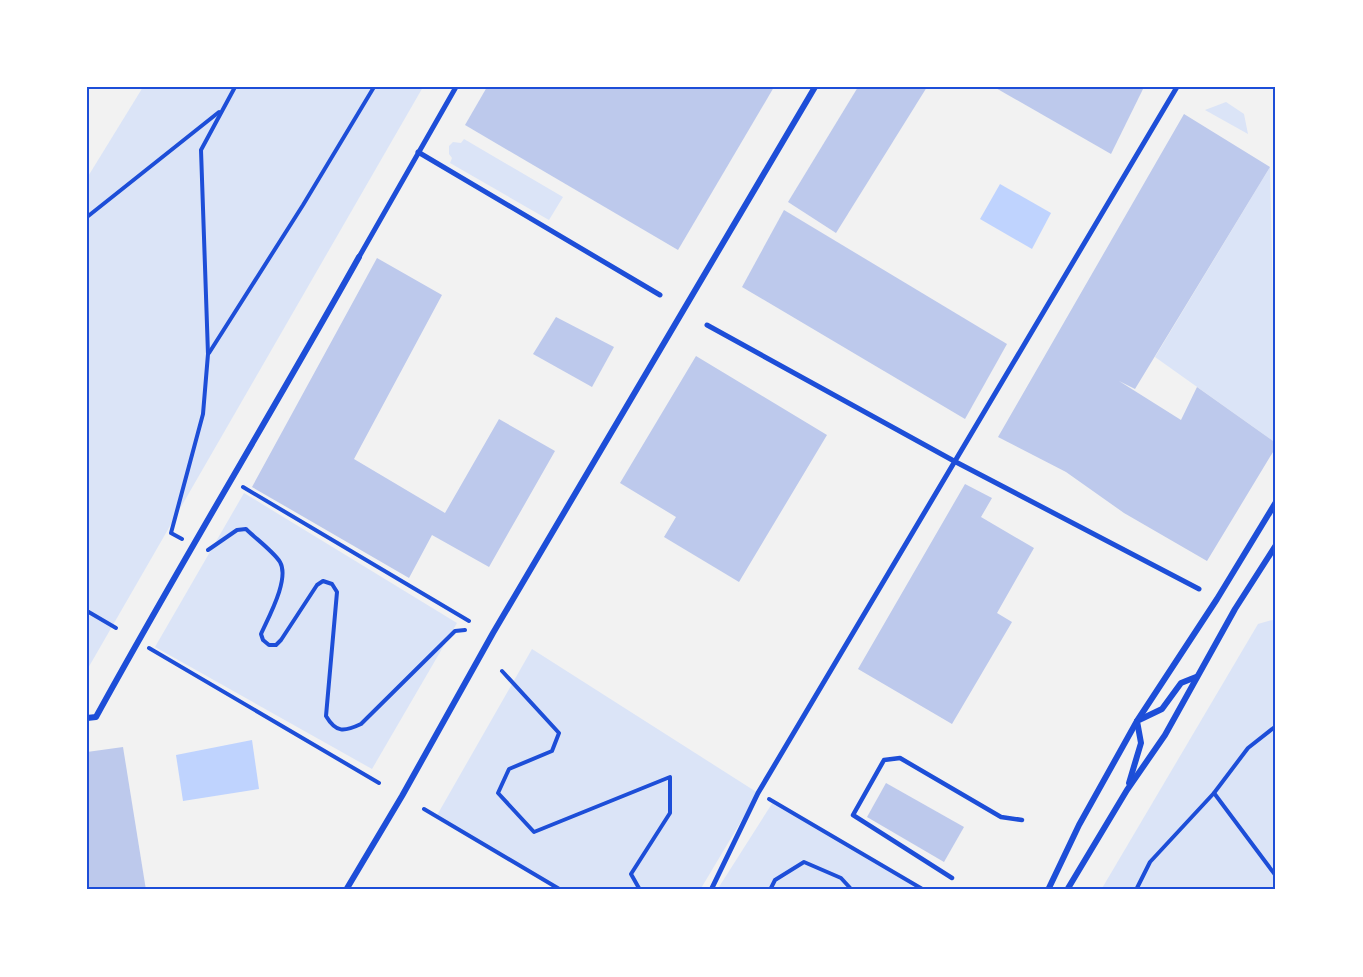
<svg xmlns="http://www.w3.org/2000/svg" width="1363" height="977" font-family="Signika,sans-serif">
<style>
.green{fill:#dbe4f7}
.water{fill:#bfd3fe}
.building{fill:#bdc9ec}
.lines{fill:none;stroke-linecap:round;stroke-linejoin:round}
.path{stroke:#1d4ed8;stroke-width:4}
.service{stroke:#1d4ed8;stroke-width:4.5}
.pedestrian{stroke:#1d4ed8;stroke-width:5}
.minor{stroke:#1d4ed8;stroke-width:6}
.neatline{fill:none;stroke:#1d4ed8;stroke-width:2}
</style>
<rect width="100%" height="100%" fill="#f2f2f2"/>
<g class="green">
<path d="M143 87H423L87 670V178Z"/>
<path d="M1226 102 1244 114 1248 134 1205 110Z"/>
<path d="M464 139 563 197 549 220 450 163 452 158 449 154V146L453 142 461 143Z"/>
<path d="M1270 167 1276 443 1155 357Z"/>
<path d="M244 493 457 623 372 769 155 647Z"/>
<path d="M1276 619V890H1101L1258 624Z"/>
<path d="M532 649 758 793 700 890H561L436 817Z"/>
<path d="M773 802 924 890H717Z"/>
</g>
<g class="water">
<path d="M1000 184 1051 213 1032 249 980 219Z"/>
<path d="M252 740 259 789 183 801 176 755Z"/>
</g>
<g class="building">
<path d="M487 87H774L678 250 465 125Z"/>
<path d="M858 87H927L836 233 788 202Z"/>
<path d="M994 87H1144L1111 154Z"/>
<path d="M1184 114 1270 167 1135 389 1119 381 1181 420 1197 387 1276 443V447L1207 561 1124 513 1066 472 998 437Z"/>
<path d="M784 210 1007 344 965 419 742 287Z"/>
<path d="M377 258 442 295 354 459 445 513 499 419 555 451 489 567 432 535 409 578 252 487Z"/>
<path d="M556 317 614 347 592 387 533 354Z"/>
<path d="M696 356 827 435 739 582 664 537 676 517 620 483Z"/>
<path d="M965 484 992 498 981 517 1034 548 997 613 1012 622 952 724 858 669Z"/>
<path d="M123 747 146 890H87V752Z"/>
<path d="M886 783 964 827 944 862 867 817Z"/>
</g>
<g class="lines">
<g class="path">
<path d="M87 217 219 112"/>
<path d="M209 353 303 205 374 87"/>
<path d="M243 487 469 621"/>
<path d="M182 539 171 533 203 414 208 354 201 150 235 87"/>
<path d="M208 550 237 530 246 529C255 538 274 552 280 562 290 579 268 618 261 634L263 640 269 645H276L281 640 317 585 323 581 332 584 337 592 326 716C336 733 344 732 361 724L455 631 465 630"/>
<path d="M87 611 116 628"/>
<path d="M149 648 379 783"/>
<path d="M502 671 559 733 552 751 509 769 498 793 534 832 670 777V813L631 874 640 890"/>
<path d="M1214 793 1276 876"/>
<path d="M769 799 924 890"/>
<path d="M424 809 561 890"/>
<path d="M770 890 775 880 804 862 841 878 852 890"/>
<path d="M1136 890 1150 862 1214 793 1248 748 1276 726"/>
</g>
<path class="service" d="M952 878 853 815 884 760 900 758 1001 817 1022 820"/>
<g class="pedestrian">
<path d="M418 152 660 295"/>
<path d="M359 257 456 87"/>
<path d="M707 325 954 461 1199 589"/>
<path d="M711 890 758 793 1177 87"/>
</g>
<g class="minor">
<path d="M87 718 96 717C181 562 273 411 359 257"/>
<path d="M1129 783 1141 743 1137 721 1162 709 1181 683 1196 677"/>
<path d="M346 890 402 796 493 633 815 87"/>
<path d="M1048 890 1079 825 1137 721 1217 599 1276 502"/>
<path d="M1067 890 1127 790 1165 735 1235 609 1276 545"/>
</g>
</g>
<rect width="1363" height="977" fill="none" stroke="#ffffff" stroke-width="177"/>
<rect x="88" y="88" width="1186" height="800" class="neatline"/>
</svg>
